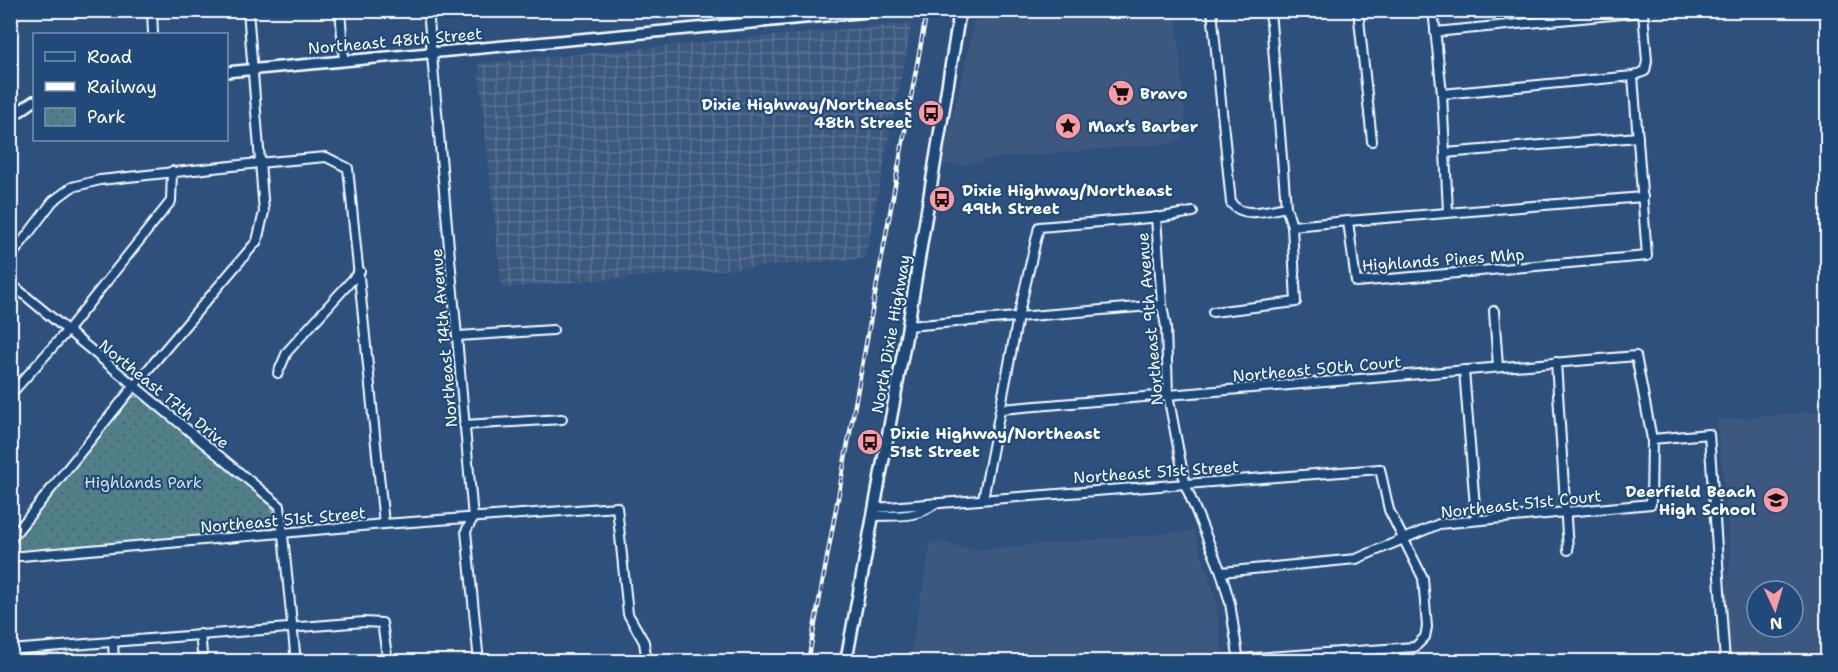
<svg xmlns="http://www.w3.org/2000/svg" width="1838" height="672" font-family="'Shantell Sans',sans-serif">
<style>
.built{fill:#3d597e;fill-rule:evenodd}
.industrial{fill:url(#industrial-grid)}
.park{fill:url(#park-dots);stroke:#a8bfc4;stroke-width:1.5}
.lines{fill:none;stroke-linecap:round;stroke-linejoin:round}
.minor-casing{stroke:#fff;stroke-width:12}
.tertiary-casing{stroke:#fff;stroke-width:14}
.secondary-casing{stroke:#fff;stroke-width:15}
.minor{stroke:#1f4a7a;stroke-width:8}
.tertiary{stroke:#1f4a7a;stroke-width:9}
.secondary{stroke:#1f4a7a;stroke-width:10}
.rail-casing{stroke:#fff;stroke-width:4.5}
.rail{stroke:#1f4a7a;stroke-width:2;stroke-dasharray:7;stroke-linecap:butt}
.labels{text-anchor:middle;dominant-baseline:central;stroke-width:4.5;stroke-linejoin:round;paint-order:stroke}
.street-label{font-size:16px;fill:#fff;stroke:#1f4a7a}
.poi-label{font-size:16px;font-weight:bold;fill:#fff;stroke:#1f4a7a;text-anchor:start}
.park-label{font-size:16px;fill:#d4dfe2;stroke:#1f4a7a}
</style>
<defs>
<pattern id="industrial-grid" width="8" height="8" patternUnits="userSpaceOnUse" patternTransform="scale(1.5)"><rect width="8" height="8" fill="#3d597e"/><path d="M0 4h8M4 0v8" fill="none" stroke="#5a7291"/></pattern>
<pattern id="park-dots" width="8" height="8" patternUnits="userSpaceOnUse" patternTransform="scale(1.5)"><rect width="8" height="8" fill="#517f89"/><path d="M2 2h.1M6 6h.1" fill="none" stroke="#4e666a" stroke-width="1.8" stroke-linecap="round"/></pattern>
</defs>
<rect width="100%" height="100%" fill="#2d517c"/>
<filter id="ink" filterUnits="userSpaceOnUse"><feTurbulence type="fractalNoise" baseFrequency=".0167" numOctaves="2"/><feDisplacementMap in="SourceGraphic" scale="12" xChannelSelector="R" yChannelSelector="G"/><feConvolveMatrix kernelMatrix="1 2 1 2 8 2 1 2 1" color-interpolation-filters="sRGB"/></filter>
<g filter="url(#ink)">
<g class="built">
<path d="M977 11H1176L1186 130 1180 139 1173 143 999 158 960 166 942 164Z"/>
<path d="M1827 411V661H1731L1725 598 1731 557 1717 420ZM1757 591H1793V627H1757Z"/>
<path d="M1194 531 1215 597 1223 661H909L931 541 976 550Z"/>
</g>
<path class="industrial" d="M912 23 865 258 502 288 478 64Z"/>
<path class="park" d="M141 396 271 505 278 525 270 532 11 557 10 542 132 397Z"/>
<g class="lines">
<g class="minor-casing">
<g id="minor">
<path d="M152 10 153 34"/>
<path d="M340 10 344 61"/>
<path d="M428 10 473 518 466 531 479 662"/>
<path d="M1212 10 1231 203C1243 219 1269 210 1286 207"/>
<path d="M1358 10 1372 141"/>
<path d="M1433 10 1442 94 1448 211"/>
<path d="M10 11 13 10"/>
<path d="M1442 94 1633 76"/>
<path d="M1445 153 1638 137"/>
<path d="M1156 217 1162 305 1166 327 1168 395 1185 484 1221 572 1230 603 1239 662"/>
<path d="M1348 221 1643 197"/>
<path d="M1292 226 1348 221 1356 282 1647 256 1633 76 1645 71 1647 61 1643 12 1435 32"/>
<path d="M10 258 53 201 72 187 100 180 269 162 326 157 348 168 384 524"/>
<path d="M10 283 280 506 296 662"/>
<path d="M1494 311 1498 366"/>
<path d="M1213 312 1296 302 1292 226 1286 207 1270 10"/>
<path d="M908 326 1162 305"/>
<path d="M458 336 553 330"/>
<path d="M1556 362 1568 550"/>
<path d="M1464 370 1476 519"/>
<path d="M278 373 287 352 360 271"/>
<path d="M10 395 67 331 171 201 172 171"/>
<path d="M1001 409 1636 356 1652 439 1651 504 1439 524 1356 559 1221 572"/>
<path d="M464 425 562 419"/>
<path d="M1652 439 1709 434 1725 662"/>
<path d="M983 499 1018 317 1039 227 1162 217 1193 212"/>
<path d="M875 508 1380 469 1389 510 1423 578 1427 627 1425 637 1415 647 1239 659"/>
<path d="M873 516C894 515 918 519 935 503"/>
<path d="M10 540 134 386 257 241 264 212 248 10"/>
<path d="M10 557 384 524 617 507 628 614 644 642 647 662"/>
<path d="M200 634 203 662"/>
<path d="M113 641 114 662"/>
<path d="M10 650 364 622 382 623 388 662"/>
</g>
</g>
<g class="tertiary-casing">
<g id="tertiary">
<path d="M226 72 890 10"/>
<path d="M10 118 34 101"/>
</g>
</g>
<g class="secondary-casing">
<path id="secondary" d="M846 662 908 326 960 10"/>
</g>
<use href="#minor" class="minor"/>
<use href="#tertiary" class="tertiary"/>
<use href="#secondary" class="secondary"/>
<g class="rail-casing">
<path id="rail" d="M808 662 927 10"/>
</g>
<use href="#rail" class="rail"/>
</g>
</g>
<defs>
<g id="supermarket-disc" transform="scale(1.35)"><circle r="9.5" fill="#ff9aa2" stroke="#1f4a7a"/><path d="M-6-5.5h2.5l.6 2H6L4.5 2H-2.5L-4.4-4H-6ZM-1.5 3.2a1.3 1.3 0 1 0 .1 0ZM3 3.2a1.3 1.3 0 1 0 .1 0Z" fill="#111"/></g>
<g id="bus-disc" transform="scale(1.35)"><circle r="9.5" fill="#ff9aa2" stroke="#1f4a7a"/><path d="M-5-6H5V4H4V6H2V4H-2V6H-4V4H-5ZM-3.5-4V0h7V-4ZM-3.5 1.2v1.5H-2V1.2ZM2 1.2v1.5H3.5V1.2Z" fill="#111"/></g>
<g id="sight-disc" transform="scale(1.35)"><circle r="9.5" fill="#ff9aa2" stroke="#1f4a7a"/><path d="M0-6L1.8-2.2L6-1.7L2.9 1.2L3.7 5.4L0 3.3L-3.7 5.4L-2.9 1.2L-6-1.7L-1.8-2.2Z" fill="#111"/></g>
<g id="school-disc" transform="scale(1.35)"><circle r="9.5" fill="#ff9aa2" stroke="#1f4a7a"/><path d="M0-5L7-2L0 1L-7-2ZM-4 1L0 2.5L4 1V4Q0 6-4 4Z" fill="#111"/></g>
</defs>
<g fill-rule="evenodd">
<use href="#supermarket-disc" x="1121" y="93"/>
<use href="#bus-disc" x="931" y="113"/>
<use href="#sight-disc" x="1068" y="126"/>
<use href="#bus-disc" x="942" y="199"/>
<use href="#bus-disc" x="870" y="442"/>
<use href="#school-disc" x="1776" y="500"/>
</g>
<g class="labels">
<g class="street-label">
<text transform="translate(395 41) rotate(-5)">Northeast 48th Street</text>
<text transform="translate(1443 260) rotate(-4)">Highlands Pines Mhp</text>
<text transform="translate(1150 319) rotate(-95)">Northeast 9th Avenue</text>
<text transform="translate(891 334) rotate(-80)">North Dixie Highway</text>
<text transform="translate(444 338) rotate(-95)">Northeast 14th Avenue</text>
<text transform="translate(1317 369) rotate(-5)">Northeast 50th Court</text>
<text transform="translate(164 394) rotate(39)">Northeast 17th Drive</text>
<text transform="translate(1156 472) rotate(-4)">Northeast 51st Street</text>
<text transform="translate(1521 504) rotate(-6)">Northeast 51st Court</text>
<text transform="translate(283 520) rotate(-5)">Northeast 51st Street</text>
</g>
<g class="poi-label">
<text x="1140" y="93">Bravo</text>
<text x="912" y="104" text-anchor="end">Dixie Highway/Northeast<tspan x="912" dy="18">48th Street</tspan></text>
<text x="1088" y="126">Max’s Barber</text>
<text x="962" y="190">Dixie Highway/Northeast<tspan x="962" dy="18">49th Street</tspan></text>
<text x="890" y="433">Dixie Highway/Northeast<tspan x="890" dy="18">51st Street</tspan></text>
<text x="1756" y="491" text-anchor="end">Deerfield Beach<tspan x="1756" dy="18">High School</tspan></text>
</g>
<g class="park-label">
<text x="143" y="482">Highlands Park</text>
</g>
</g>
<rect width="1838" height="672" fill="none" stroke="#1f4a7a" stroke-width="36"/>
<rect x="18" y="18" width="1802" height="636" fill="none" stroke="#fff" stroke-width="2" filter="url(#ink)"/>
<rect x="33" y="33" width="195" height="108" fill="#1f4a7a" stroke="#7992af" stroke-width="1.5"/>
<rect x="45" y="52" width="30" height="9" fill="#1f4a7a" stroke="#7992af" stroke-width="1.5"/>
<text x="87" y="63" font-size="18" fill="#ffffff">Road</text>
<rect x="45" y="82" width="30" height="9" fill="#ffffff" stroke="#7992af" stroke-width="1.5"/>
<text x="87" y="93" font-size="18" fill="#ffffff">Railway</text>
<rect x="45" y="108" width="30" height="18" fill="url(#park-dots)" stroke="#7992af" stroke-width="1.5"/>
<text x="87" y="123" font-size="18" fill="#ffffff">Park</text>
<g transform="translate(1775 609) rotate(176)"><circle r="28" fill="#1f4a7a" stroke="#7992af" stroke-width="1.5"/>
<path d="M0-4.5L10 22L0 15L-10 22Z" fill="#ff9aa2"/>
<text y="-9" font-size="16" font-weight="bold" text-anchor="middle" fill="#ffffff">N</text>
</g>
</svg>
